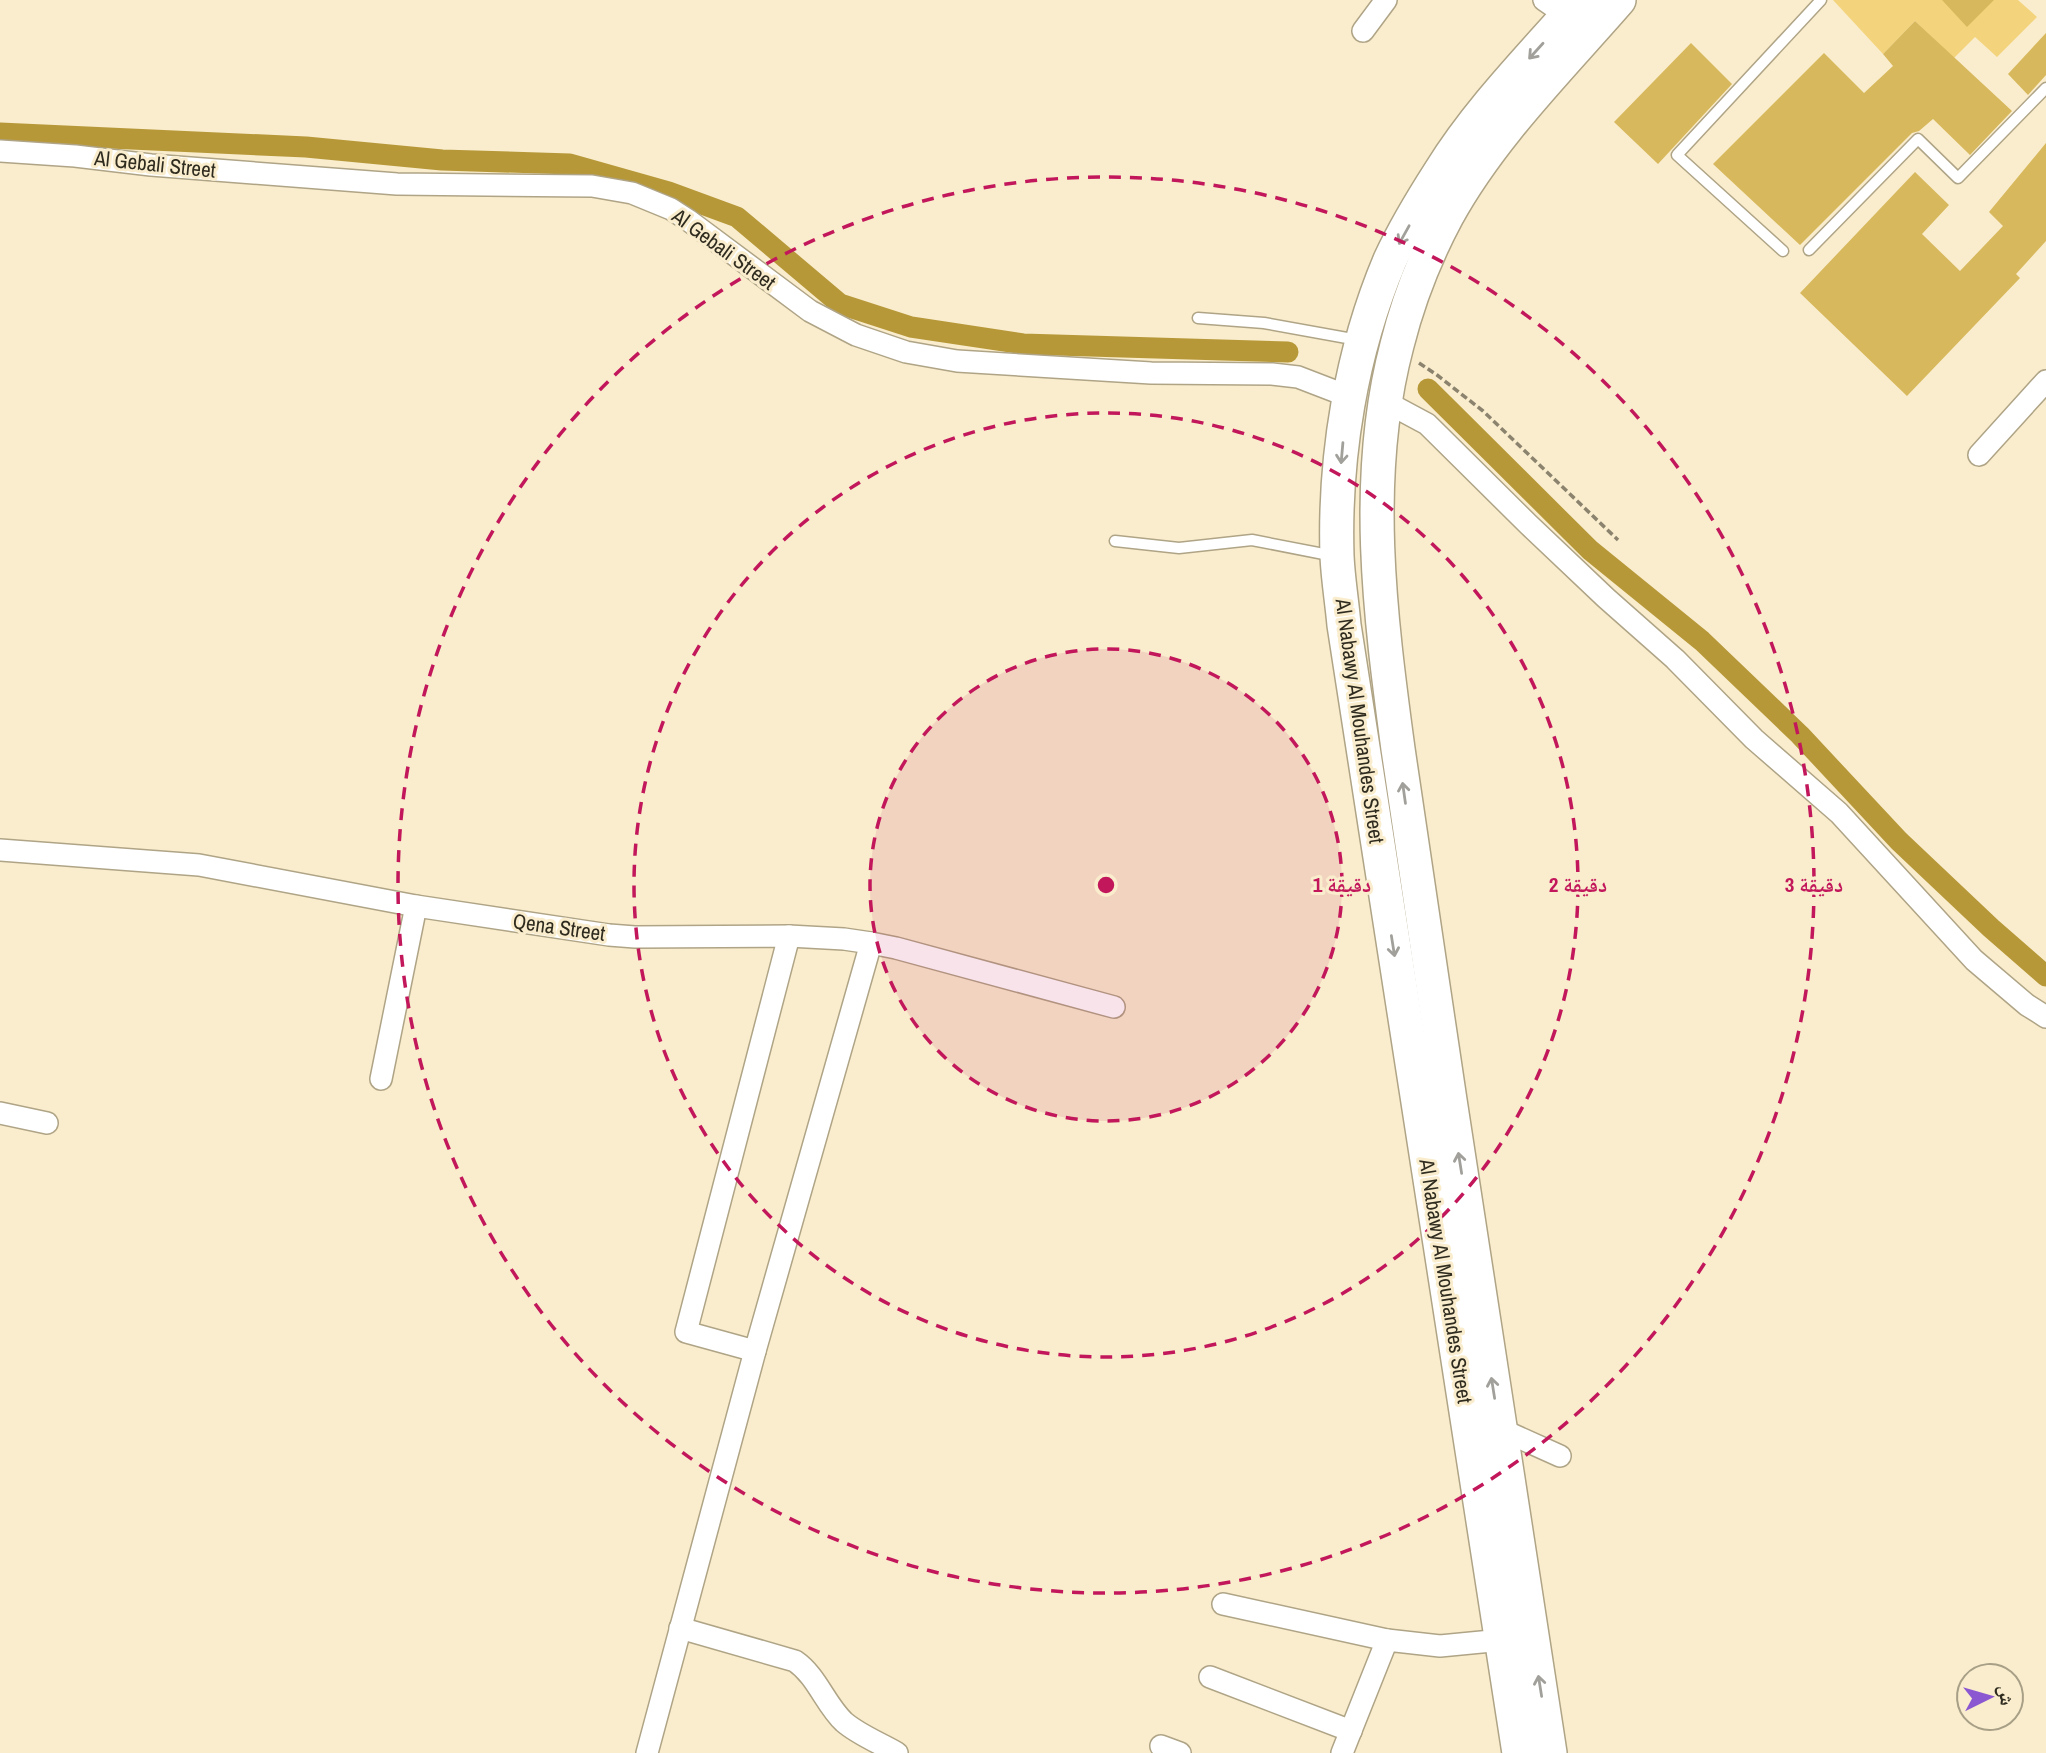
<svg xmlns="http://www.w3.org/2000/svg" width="2046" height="1753" font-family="'Archivo Narrow','Noto Naskh Arabic',sans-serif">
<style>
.green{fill:#f3d47d}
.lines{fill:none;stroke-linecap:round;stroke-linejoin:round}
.canal{stroke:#b79839;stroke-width:21}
.building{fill:#d8b85c}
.lane-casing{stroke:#afa486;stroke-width:13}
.street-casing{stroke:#afa486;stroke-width:24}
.primary-casing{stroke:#afa486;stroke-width:36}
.path{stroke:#8b836e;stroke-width:3.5;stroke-dasharray:7 3.5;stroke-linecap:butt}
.lane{stroke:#fff;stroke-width:10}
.street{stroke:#fff;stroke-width:21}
.primary{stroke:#fff;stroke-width:33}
.oneway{stroke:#a1a09a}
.ring{fill:none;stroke:#c2185b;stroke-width:3.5;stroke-dasharray:12 9}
.labels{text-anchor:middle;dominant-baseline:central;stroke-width:6;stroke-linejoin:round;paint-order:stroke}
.street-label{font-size:21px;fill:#2f2b1f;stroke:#f9edcd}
.centre{fill:#c2185b;stroke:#f9edcd;stroke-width:3.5}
.ring-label{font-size:21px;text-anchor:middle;font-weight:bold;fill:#c2185b;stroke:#f9edcd;stroke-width:6;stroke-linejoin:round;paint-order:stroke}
</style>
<rect width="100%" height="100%" fill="#f9edcd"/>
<path class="green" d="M1833 0H2018L2037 17 1997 57 1975 37 1954 58 1915 21 1883 54Z"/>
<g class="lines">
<g class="canal">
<path d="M0 133 306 147 442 160 570 164 669 192 737 217 840 304 911 327 1023 344 1288 352"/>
<path d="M1428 389 1590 550 1702 641 1800 735 1899 841 1991 928 2046 976"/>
</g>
</g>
<g class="building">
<path d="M1942 0H1994L1967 27Z"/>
<path d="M1915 21 2012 111 1970 155 1933 119 1919 131 1912 133 1800 245 1713 164 1824 53 1864 93 1893 66 1883 54Z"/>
<path d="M2046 33V75L2028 95 2008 74Z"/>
<path d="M1691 43 1732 84 1658 164 1614 122Z"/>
<path d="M2046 143V241L2016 274 2020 278 1907 396 1800 293 1915 172 1949 205 1922 234 1960 271 2003 226 1989 212Z"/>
</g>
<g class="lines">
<g class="lane-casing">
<g id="lane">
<path d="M1809 250 1918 139 1958 178 2046 88"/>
<path d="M1783 251 1677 155 1821 0"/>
<path d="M1198 318 1264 323 1358 340"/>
<path d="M1115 541 1179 548 1252 540 1334 556"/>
</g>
</g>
<g class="street-casing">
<g id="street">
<path d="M1544 0 1567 16"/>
<path d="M1363 31 1386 0"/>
<path d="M0 151 75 156 151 165 397 184 592 186 632 193 671 209 688 220 810 311 856 335 906 352 957 361 1151 373 1272 374 1298 377 1350 397"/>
<path d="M1386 402 1427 424 1529 525 1606 598 1675 659 1754 739 1839 813 1974 960 2027 1005 2046 1017"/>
<path d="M1979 455 2046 381"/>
<path d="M0 850 199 865 416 906 609 935 635 937 789 936 844 939 871 943 896 948 1114 1007"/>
<path d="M381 1079 416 906"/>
<path d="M0 1113 47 1123"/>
<path d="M755 1351 686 1332 789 936"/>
<path d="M1500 1429 1560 1456"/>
<path d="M1223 1604 1387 1640"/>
<path d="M680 1628 795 1661C817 1676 825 1704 844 1722 859 1735 880 1743 897 1753"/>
<path d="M1210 1677 1351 1731"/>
<path d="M1161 1746 1180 1753"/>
<path d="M647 1753 755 1351 871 943"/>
<path d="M1342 1753 1387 1640 1440 1646 1502 1640"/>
</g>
</g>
<g class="primary-casing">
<g id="primary">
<path d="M1519 1753 1344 625C1342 602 1338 579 1337 556 1334 457 1351 352 1390 260 1404 230 1422 200 1440 172 1479 109 1532 56 1581 0"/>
<path d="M1550 1753C1510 1498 1471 1242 1433 986 1421 907 1409 828 1398 749 1380 616 1362 477 1397 345 1408 301 1425 257 1447 216 1491 136 1559 69 1619 0"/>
</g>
</g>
<path class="path" d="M1419 363 1437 375 1483 411 1618 540"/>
<use href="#lane" class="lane"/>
<use href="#street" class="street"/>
<use href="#primary" class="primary"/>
</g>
<defs><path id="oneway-shaft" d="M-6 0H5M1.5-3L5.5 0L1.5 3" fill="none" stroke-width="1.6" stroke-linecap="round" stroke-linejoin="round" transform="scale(1.75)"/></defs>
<g class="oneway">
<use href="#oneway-shaft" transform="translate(1536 51) rotate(132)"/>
<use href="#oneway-shaft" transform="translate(1404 235) rotate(119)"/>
<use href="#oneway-shaft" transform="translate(1342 453) rotate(95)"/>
<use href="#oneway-shaft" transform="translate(1404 793) rotate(-98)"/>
<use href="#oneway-shaft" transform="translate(1393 946) rotate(81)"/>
<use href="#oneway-shaft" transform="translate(1460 1163) rotate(-99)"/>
<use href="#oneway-shaft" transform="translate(1493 1388) rotate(-99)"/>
<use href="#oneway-shaft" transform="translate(1540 1686) rotate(-99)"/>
</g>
<circle cx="1106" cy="885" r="236" fill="#c2185b" fill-opacity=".12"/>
<g class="ring">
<circle cx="1106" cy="885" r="236"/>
<circle cx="1106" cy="885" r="472"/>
<circle cx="1106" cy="885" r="708"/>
</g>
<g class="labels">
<g class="street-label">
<text transform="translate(155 164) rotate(6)">Al Gebali Street</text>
<text transform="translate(724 249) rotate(36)">Al Gebali Street</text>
<text transform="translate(1360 721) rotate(82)">Al Nabawy Al Mouhandes Street</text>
<text transform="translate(559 927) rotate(8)">Qena Street</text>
<text transform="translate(1446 1281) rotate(81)">Al Nabawy Al Mouhandes Street</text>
</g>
</g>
<circle cx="1106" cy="885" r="10" class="centre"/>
<g class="ring-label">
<text x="1342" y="892">1 دقيقة</text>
<text x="1578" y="892">2 دقيقة</text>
<text x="1814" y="892">3 دقيقة</text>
</g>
<g transform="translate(1990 1697) rotate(85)"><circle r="33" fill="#f9edcd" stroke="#a89f87" stroke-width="2"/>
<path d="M0-5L12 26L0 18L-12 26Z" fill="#8c58d1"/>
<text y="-10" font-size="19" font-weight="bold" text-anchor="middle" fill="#2f2b1f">ش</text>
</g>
</svg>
